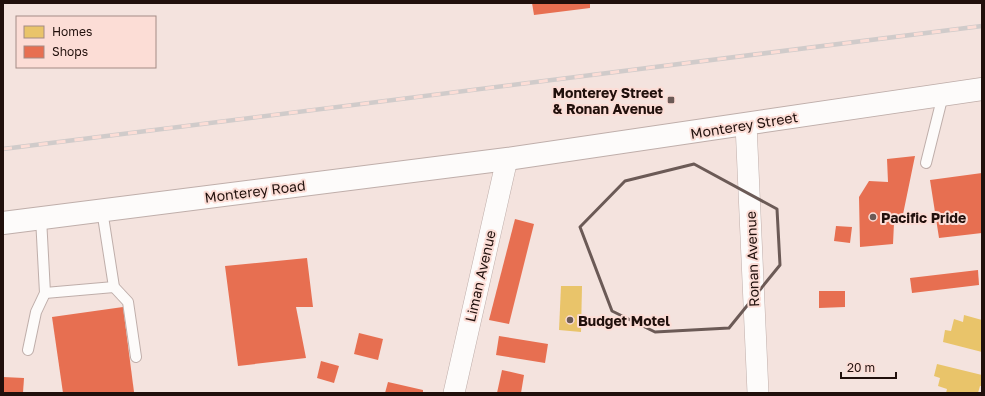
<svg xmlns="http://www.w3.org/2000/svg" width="985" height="396" font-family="'Golos Text',sans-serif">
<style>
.homes{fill:#e9c46a}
.shops{fill:#e76f51}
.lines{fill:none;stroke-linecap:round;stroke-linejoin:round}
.lane-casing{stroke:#bfaeaa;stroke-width:12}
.street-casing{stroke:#bfaeaa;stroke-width:22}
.primary-casing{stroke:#bfaeaa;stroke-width:24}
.lane{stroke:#fdfbfa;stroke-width:10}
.street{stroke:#fdfbfa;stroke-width:21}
.primary{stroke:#fdfbfa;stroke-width:22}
.rail-casing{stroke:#d0cbca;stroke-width:4.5}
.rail{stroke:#fcddd6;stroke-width:3;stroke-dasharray:9;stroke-linecap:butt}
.marked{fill:none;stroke:#6b5a56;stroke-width:3;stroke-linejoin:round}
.poi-dot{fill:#6b5a56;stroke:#fcddd6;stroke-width:1.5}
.labels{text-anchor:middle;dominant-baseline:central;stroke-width:4;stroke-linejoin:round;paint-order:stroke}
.poi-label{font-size:14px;font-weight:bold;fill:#21100c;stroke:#fcddd6;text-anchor:start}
.street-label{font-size:14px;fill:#21100c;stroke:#fcddd6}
</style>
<rect width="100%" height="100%" fill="#f4e3de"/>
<g class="homes">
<path d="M561 286H582L581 332 559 330Z"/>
<path d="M964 315 982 320V352L943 342 945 330 951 331 954 319 963 322Z"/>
<path d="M937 364 982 375V386H980L978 393H946L947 389 938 386 940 378 934 376Z"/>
</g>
<g class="shops">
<path d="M532 3H590V8L534 15Z"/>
<path d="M915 156 901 224 894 223 893 244 860 247 859 197 869 181 888 182 887 159Z"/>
<path d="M982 173V233L939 238 930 180Z"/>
<path d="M515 219 534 224 509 324 489 320Z"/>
<path d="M836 226 852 227 850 243 834 241Z"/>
<path d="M307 258 313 307H296L306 358 238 366 225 266Z"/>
<path d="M978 270 979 285 912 293 910 278Z"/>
<path d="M819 291H845V307L819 308Z"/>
<path d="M123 307 134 392 63 393 52 317Z"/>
<path d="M359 333 383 339 378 360 354 354Z"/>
<path d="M499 336 548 344 545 363 496 355Z"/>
<path d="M321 361 339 366 334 383 317 378Z"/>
<path d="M502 370 524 375 521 393H497Z"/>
<path d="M3 377 24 378 23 393H3Z"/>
<path d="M388 382 423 390V393H385Z"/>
</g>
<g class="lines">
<g class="lane-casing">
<g id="lane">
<path d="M926 163 943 95"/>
<path d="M102 210 114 287 128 302 136 357"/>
<path d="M45 293 114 287"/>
<path d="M28 350 36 312 45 293 41 218"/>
</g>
</g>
<g class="street-casing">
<g id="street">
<path d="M746 124 758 393"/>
<path d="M454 393 507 159"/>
</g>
</g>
<g class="primary-casing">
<path id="primary" d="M3 223 507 159 982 89"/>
</g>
<use href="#lane" class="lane"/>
<use href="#street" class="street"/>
<use href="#primary" class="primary"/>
<g class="rail-casing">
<path id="rail" d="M3 149 982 26"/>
</g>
<use href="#rail" class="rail"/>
</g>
<path class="marked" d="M694 164 777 209 780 265 729 328 655 332 612 311 580 227 625 181Z"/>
<g class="poi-dot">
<rect x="667" y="96" width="8" height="8" rx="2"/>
<circle cx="873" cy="217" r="4"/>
<circle cx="570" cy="320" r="4"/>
</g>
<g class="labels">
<g class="poi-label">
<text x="663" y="92" text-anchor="end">Monterey Street<tspan x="663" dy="16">&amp; Ronan Avenue</tspan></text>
<text x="881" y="217">Pacific Pride</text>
<text x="578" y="320">Budget Motel</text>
</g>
<g class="street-label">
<text transform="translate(744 125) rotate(-9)">Monterey Street</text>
<text transform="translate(255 191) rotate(-7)">Monterey Road</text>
<text transform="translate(752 259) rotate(-92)">Ronan Avenue</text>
<text transform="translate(480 276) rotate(-77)">Liman Avenue</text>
</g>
</g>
<rect width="985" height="396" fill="none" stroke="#21100c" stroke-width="8"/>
<rect x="16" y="16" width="140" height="52" fill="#fcddd6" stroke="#a48b85"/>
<rect x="24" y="26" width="20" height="12" fill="#e9c46a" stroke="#a48b85"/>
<text x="52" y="36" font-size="12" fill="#21100c">Homes</text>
<rect x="24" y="46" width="20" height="12" fill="#e76f51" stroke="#a48b85"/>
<text x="52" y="56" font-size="12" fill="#21100c">Shops</text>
<path d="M841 372v6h55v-6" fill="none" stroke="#21100c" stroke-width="2"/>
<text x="847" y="372" font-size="12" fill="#21100c" stroke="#fcddd6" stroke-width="3" paint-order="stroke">20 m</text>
</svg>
